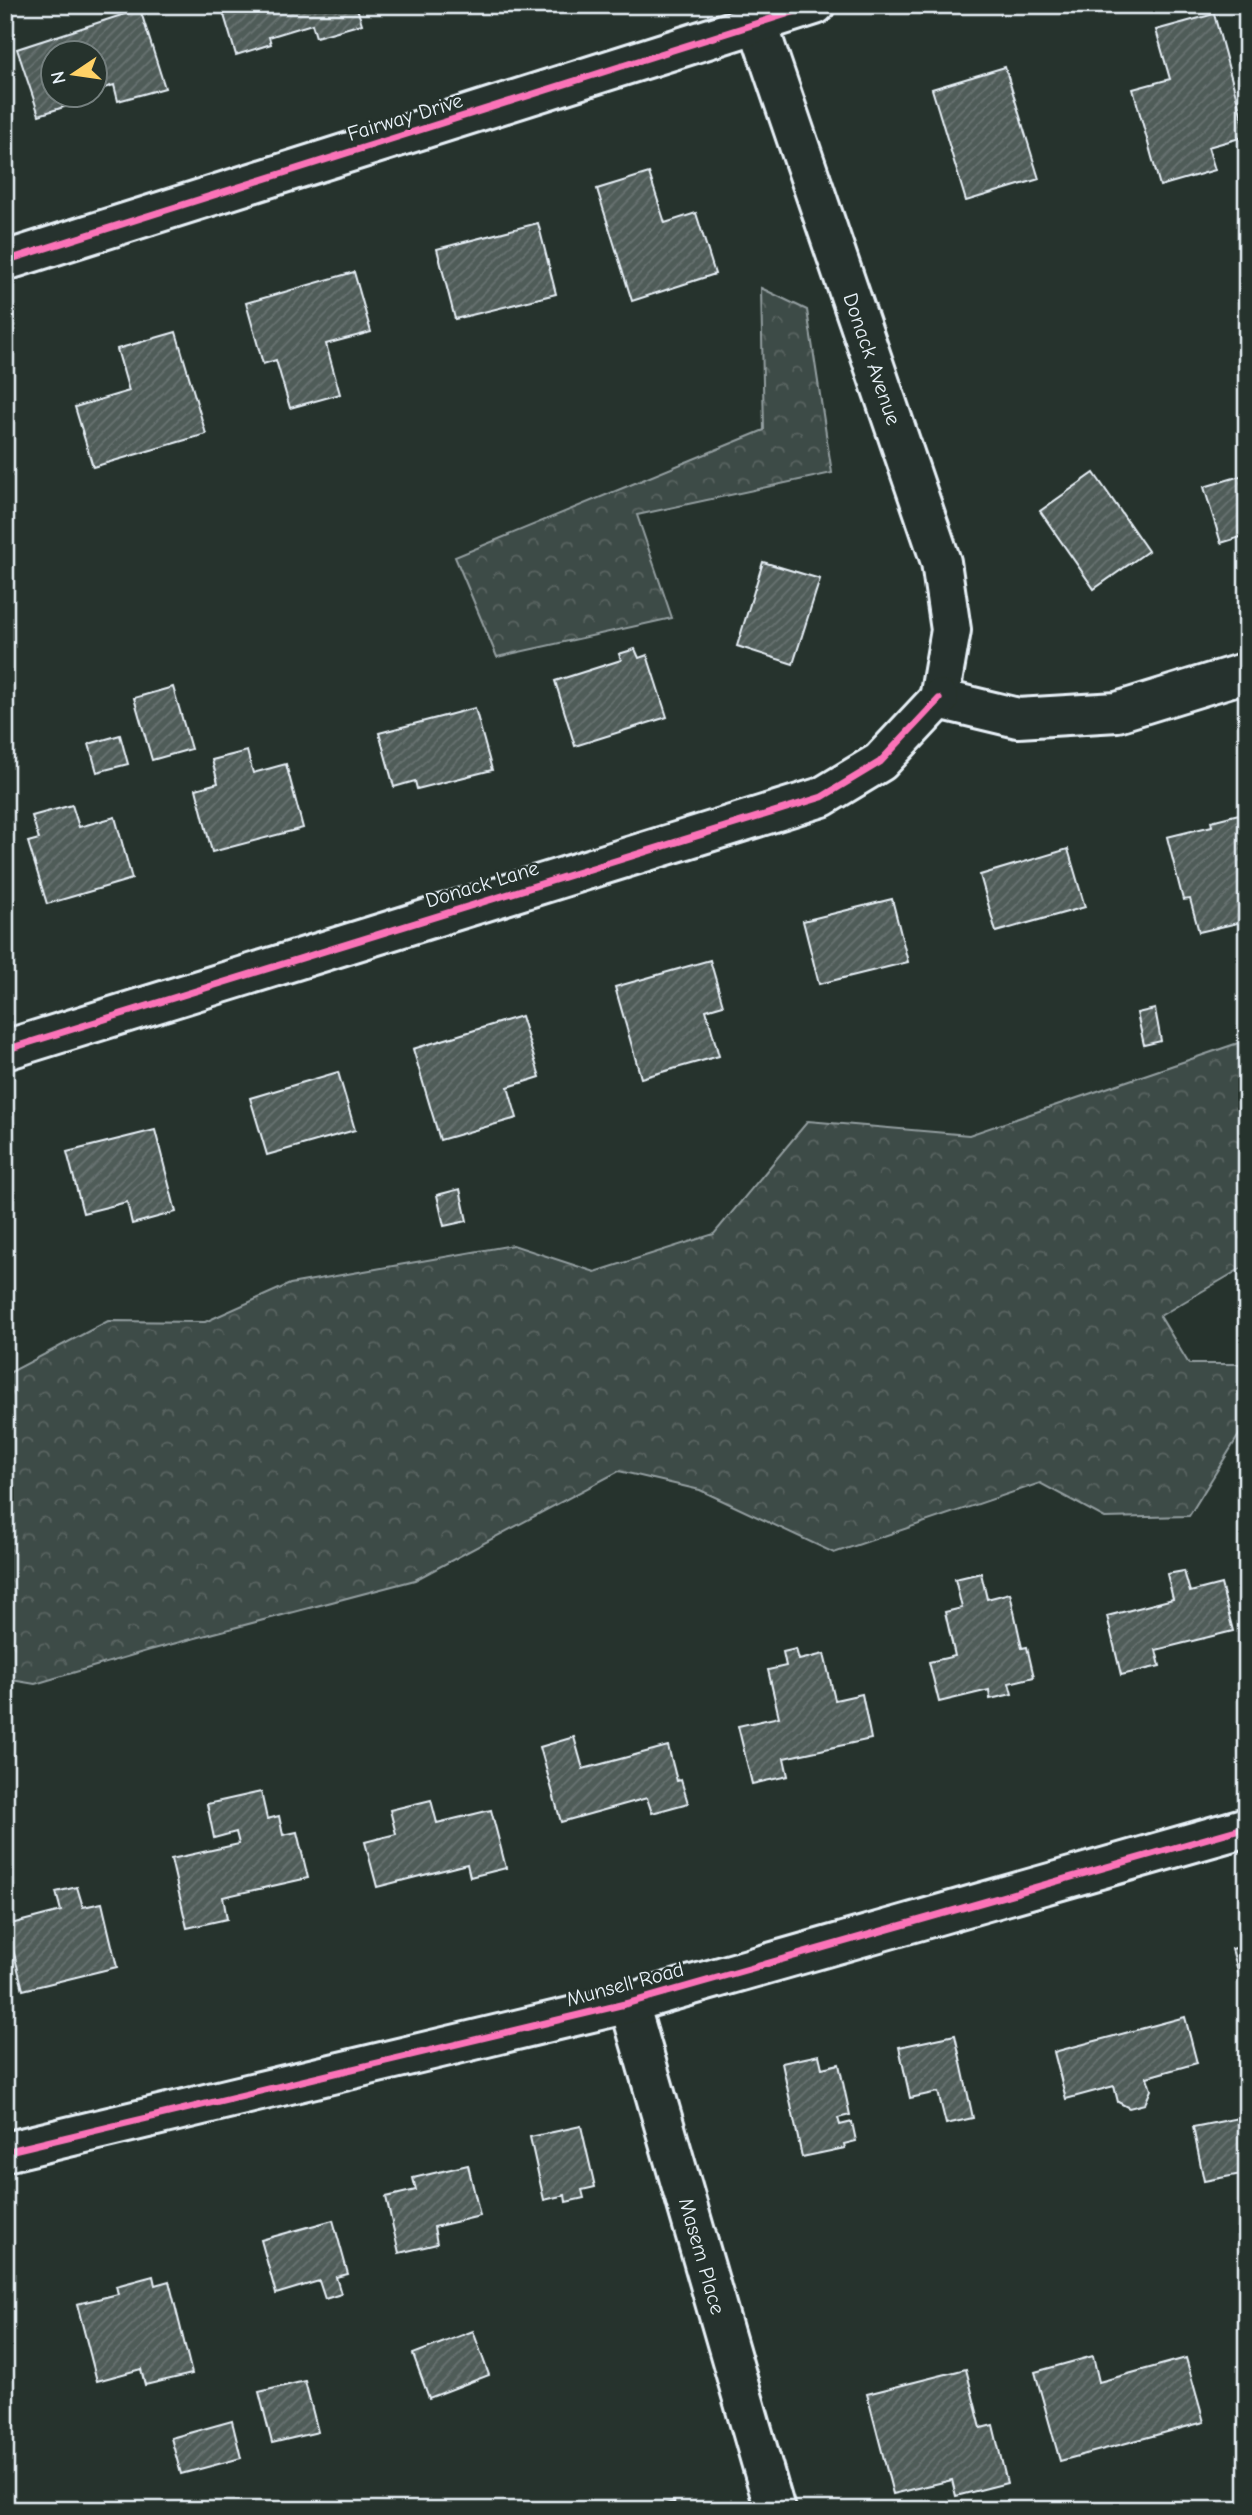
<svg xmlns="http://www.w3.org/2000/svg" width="1252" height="2515" font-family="'Comic Neue',sans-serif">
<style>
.forest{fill:url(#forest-crowns);stroke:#939ea0;stroke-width:2}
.building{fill:url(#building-hatch);stroke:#e8f1f8;stroke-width:2}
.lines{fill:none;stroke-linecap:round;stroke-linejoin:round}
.minor-casing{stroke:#e8f1f8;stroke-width:44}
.minor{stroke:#26332d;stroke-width:38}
.cycleway-casing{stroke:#26332d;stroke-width:11}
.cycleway{stroke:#fb73b8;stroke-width:7}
.labels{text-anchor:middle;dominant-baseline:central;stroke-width:5;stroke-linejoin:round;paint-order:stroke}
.street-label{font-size:21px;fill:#e8f1f8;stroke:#26332d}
</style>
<defs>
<pattern id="forest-crowns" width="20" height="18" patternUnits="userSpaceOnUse" patternTransform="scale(1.75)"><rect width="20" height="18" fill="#3e4b47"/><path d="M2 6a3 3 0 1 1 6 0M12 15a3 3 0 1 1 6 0" fill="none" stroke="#5a6562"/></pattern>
<pattern id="building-hatch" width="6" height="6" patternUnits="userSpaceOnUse" patternTransform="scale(1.75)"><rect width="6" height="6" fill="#505c59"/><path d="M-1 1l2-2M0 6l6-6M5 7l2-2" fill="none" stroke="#697472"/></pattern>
</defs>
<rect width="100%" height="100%" fill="#26332d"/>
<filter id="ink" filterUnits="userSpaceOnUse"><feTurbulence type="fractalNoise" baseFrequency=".0143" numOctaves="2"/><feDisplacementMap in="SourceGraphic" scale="14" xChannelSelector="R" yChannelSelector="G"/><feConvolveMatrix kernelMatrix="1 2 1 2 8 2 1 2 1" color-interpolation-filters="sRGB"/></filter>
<g filter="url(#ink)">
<g class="forest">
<path d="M761 288 807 310 832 473 637 515 672 618 497 657 455 557 764 430Z"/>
<path d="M1247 1040V1265L1160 1316 1189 1364H1247V1422L1189 1516 1105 1518 1040 1483 834 1553 700 1490 619 1471 415 1580 150 1650 35 1684 5 1679V1375L108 1321 205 1322 290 1284 513 1245 595 1272 714 1234 808 1121 969 1135Z"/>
</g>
<g class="building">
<path d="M221 5H356L362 24 316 37 312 24 269 37 271 44 236 55Z"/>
<path d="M140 9 165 88 118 101 114 85 94 91V52H52V94H84L71 98 73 104 39 115 17 49Z"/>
<path d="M1214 14 1247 136 1208 147 1215 170 1160 186 1133 89 1170 79 1156 30Z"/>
<path d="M1005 67 1039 179 966 201 932 89Z"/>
<path d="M649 173 665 223 696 213 715 274 632 301 597 189Z"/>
<path d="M538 223 556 294 455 319 437 249Z"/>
<path d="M354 272 371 332 326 344 340 394 290 408 276 360 263 364 246 303Z"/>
<path d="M176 332 206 434 93 467 75 407 129 391 117 349Z"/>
<path d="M5 460 11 476 5 478Z"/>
<path d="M1094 473 1148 551 1094 589 1040 511Z"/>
<path d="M1247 474V535L1221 543 1204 487Z"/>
<path d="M763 562 820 579 793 664 737 646Z"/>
<path d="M635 649 639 658 647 655 667 717 575 746 555 681 621 660 619 654Z"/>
<path d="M173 687 191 749 152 760 134 698Z"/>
<path d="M475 708 492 770 417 789 415 781 394 787 379 733Z"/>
<path d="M120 735 128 764 97 772 89 744Z"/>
<path d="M247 751 253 773 286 764 303 828 212 852 196 789 218 783 212 760Z"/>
<path d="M72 805 79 827 115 817 132 879 47 904 28 842 39 839 32 816Z"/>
<path d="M1239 814 1247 848V900L1242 901 1246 921 1199 932 1190 899 1183 900 1167 837 1212 826 1211 821Z"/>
<path d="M1068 849 1085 907 996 932 980 875Z"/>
<path d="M892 899 908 962 819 984 803 921Z"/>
<path d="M710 960 723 1005 706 1010 719 1056 641 1078 615 987Z"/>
<path d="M1155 1009 1161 1041 1144 1045 1137 1013Z"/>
<path d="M521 1016 540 1077 508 1087 517 1118 440 1140 413 1049Z"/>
<path d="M338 1072 355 1130 267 1155 250 1098Z"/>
<path d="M155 1130 176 1212 132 1224 127 1202 83 1213 67 1152Z"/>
<path d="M460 1189 467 1221 444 1226 437 1195Z"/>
<path d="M1184 1571 1190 1592 1221 1584 1233 1631 1156 1650 1160 1666 1121 1675 1107 1616 1173 1599 1167 1574Z"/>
<path d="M981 1573 987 1599 1010 1593 1022 1648 1027 1647 1034 1677 1009 1683 1012 1694 990 1699 989 1690 939 1702 929 1662 955 1656 945 1612 962 1608 955 1579Z"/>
<path d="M796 1649 799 1660 824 1654 835 1700 862 1694 871 1739 784 1758 788 1776 752 1784 738 1726 779 1717 768 1670 786 1666 783 1652Z"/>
<path d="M574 1737 583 1769 668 1746 677 1781 681 1780 688 1803 652 1813 647 1798 561 1822 540 1747Z"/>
<path d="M261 1792 267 1819 279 1816 283 1835 297 1832 308 1878 223 1897 227 1919 187 1928 171 1859 239 1844 236 1832 214 1838 207 1804Z"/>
<path d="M431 1800 437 1823 491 1810 506 1868 470 1877 467 1864 377 1887 365 1842 396 1834 390 1810Z"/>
<path d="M77 1887 83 1907 102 1903 117 1967 23 1990 7 1925 61 1911 56 1892Z"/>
<path d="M1247 1945V2004L1232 1949Z"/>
<path d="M1185 2017 1197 2063 1147 2077 1151 2090 1145 2104 1129 2108 1118 2102 1114 2086 1066 2099 1054 2052Z"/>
<path d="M955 2035 973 2118 946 2124 938 2092 910 2098 899 2047Z"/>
<path d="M819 2055 822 2068 839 2064 850 2115 838 2118 840 2125 852 2122 856 2141 844 2144 845 2148 802 2157 782 2063Z"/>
<path d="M1239 2118 1247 2154V2173L1204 2181 1193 2127Z"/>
<path d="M581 2126 595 2187 582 2190 584 2198 566 2202 565 2195 544 2200 530 2137Z"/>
<path d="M468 2165 480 2216 434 2227 437 2244 399 2253 386 2197 416 2190 413 2178Z"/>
<path d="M333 2220 348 2274 336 2277 341 2294 325 2299 319 2281 276 2294 261 2240Z"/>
<path d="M153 2276 155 2285 169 2281 192 2374 145 2385 141 2369 97 2381 77 2304 118 2294 116 2286Z"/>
<path d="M473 2331 489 2375 429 2398 413 2354Z"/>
<path d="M1093 2356 1099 2382 1186 2358 1204 2422 1060 2461 1035 2372Z"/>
<path d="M966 2369 981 2428 993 2425 1007 2483 956 2496 952 2480 893 2494 867 2394Z"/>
<path d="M305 2381 318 2432 272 2443 259 2392Z"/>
<path d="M232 2421 241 2458 181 2474 171 2438Z"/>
<path d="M674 2502 676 2510H638Z"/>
</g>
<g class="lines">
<g class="minor-casing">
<g id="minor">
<path d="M758 25 941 562 951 630 939 699"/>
<path d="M5 261 815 5"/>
<path d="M939 699 1018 718 1117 712 1247 672"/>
<path d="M5 1050 822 797 880 762 939 699"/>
<path d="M629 2003 775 2510"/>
<path d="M5 2152 629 2003 1247 1827"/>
</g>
</g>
<use href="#minor" class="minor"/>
<g class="cycleway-casing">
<g id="cycleway">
<path d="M5 261 815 5"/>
<path d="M5 1050 822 797 880 762 939 699"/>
<path d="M5 2152 629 2003 1247 1827"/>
</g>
</g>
<use href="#cycleway" class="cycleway"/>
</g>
</g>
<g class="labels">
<g class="street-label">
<text transform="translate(405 117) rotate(-17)">Fairway Drive</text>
<text transform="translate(872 359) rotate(71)">Donack Avenue</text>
<text transform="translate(482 884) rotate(-17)">Donack Lane</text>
<text transform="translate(625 1984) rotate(-15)">Munsell Road</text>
<text transform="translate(702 2256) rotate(74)">Masem Place</text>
</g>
</g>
<rect width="1252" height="2515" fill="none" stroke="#26332d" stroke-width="28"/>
<rect x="14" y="14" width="1224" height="2487" fill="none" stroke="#e8f1f8" stroke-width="2.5" filter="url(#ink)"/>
<g transform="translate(74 74) rotate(257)"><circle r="33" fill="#26332d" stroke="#747f7e" stroke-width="2"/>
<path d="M0-5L12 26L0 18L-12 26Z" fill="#ffd166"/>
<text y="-10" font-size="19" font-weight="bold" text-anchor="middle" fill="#e8f1f8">N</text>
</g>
</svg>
